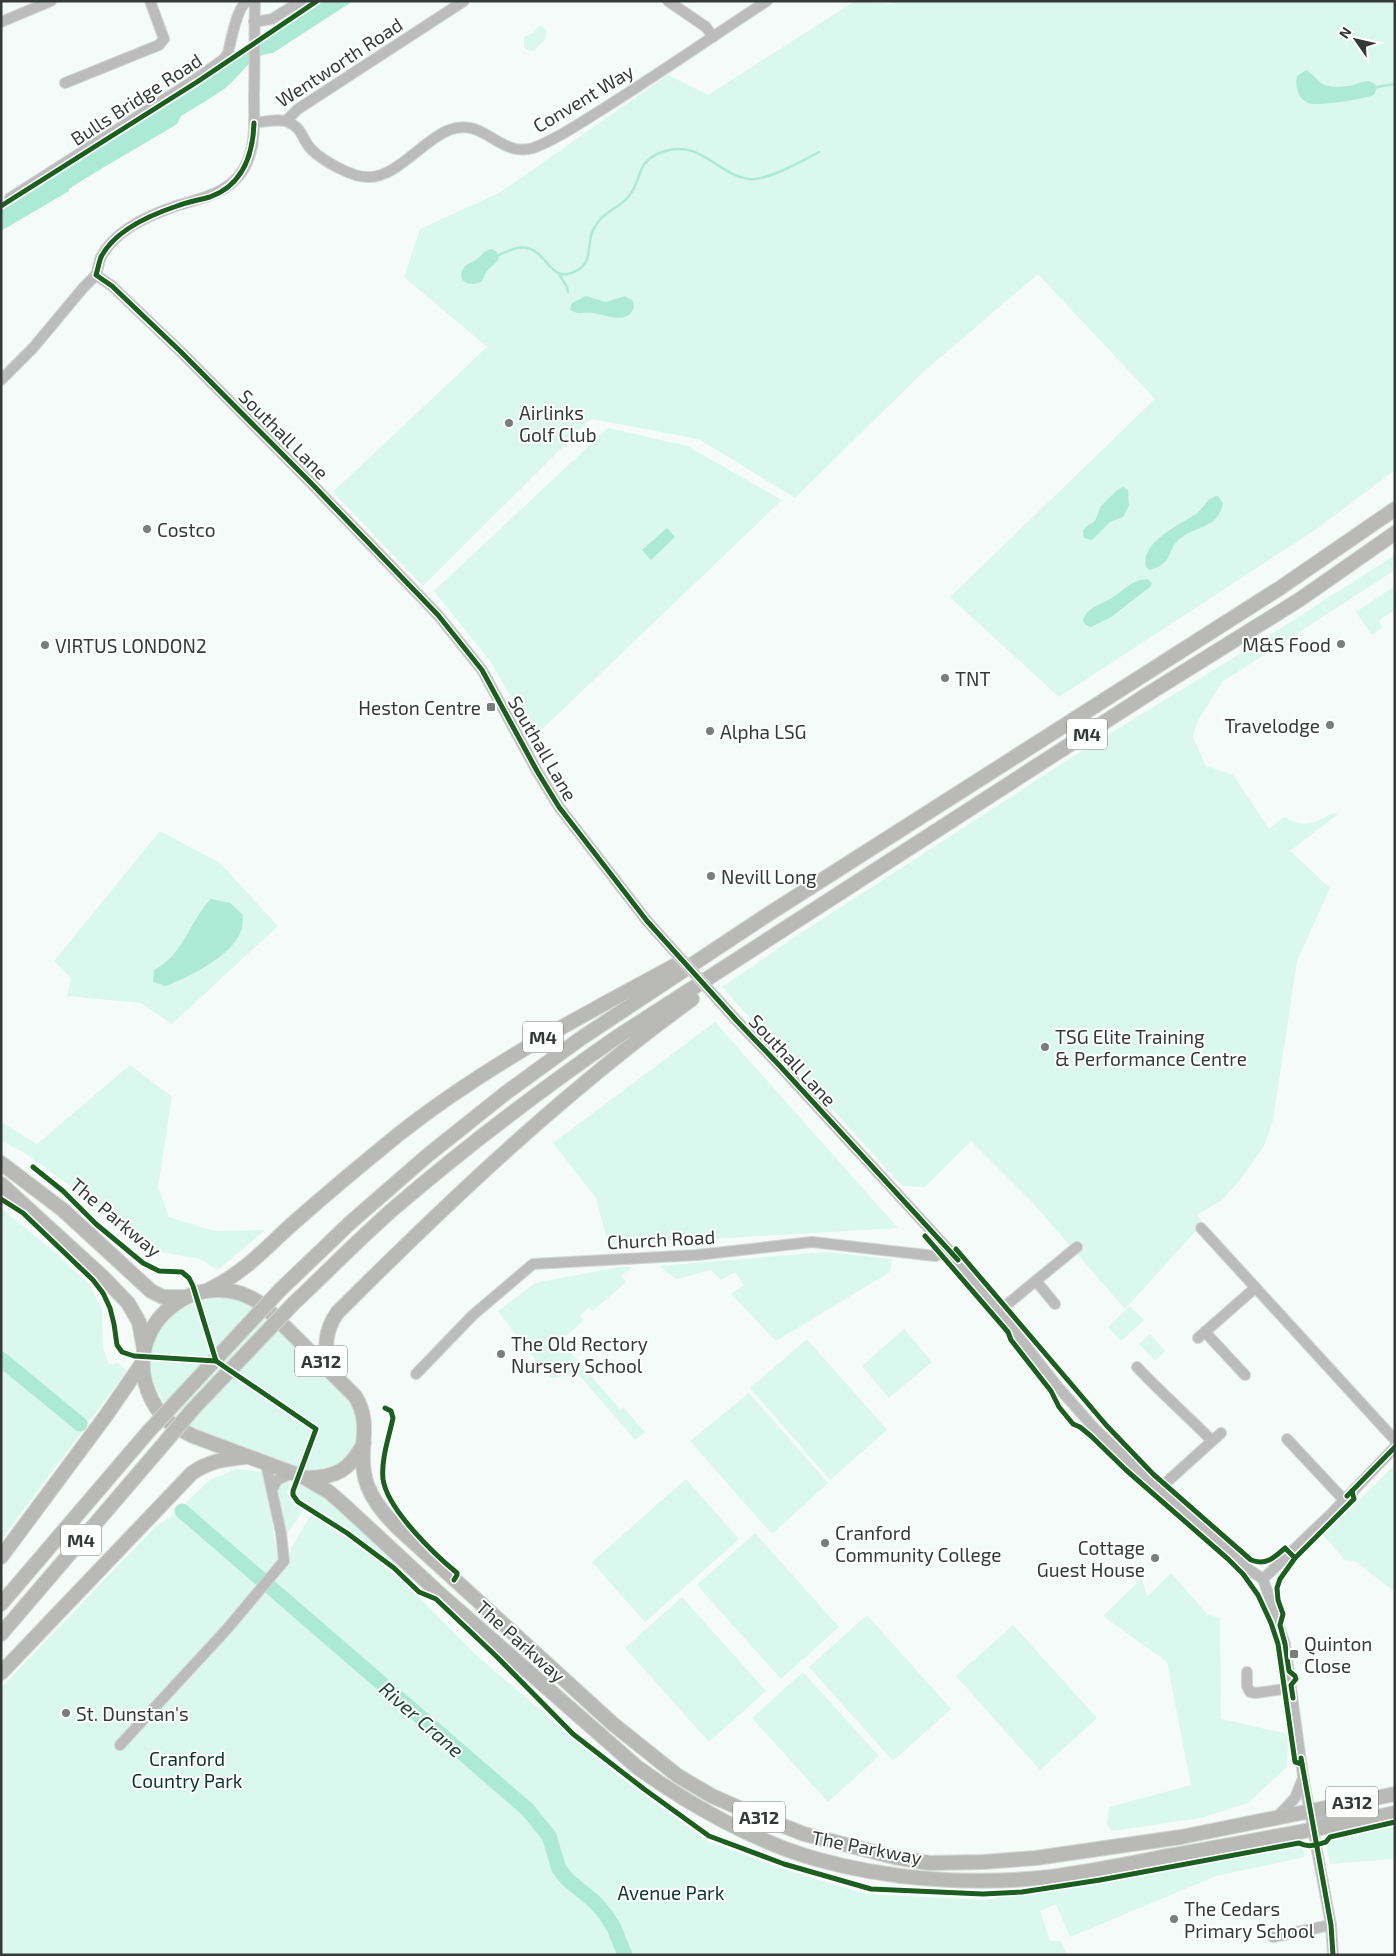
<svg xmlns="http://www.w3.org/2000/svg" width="1396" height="1956" font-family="'Exo 2',sans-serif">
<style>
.green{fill:#daf8ed}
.water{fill:#adead6}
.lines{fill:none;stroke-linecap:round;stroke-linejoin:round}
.stream{stroke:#adead6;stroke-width:2.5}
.river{stroke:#adead6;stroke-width:15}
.minor-casing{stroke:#d3d7d5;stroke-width:12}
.highway-casing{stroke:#d3d7d5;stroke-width:16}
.minor{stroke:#bcbcbc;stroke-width:10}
.highway{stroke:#b9b9b7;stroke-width:14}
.minor-bridge-casing{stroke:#d3d7d5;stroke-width:12;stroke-linecap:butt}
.highway-bridge-casing{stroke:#d3d7d5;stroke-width:16;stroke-linecap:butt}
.minor-bridge{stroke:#bcbcbc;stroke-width:10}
.highway-bridge{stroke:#b9b9b7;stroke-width:14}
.cycleway-casing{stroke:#fff;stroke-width:8}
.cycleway{stroke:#1b5e20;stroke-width:5}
.poi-dot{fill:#787e7b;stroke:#fff;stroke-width:2}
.labels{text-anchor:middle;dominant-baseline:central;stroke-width:4;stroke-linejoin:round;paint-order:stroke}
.shield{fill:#fff;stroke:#727574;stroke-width:1}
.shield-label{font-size:18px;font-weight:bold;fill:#353a38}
.street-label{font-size:19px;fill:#353a38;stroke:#fff}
.poi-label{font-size:19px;fill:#353a38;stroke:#fff;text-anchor:start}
.park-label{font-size:19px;fill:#0e352b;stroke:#fff}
.water-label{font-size:20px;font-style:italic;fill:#1e4439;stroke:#fff}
</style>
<rect width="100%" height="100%" fill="#f5fbf8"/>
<g class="green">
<path d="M855 1 891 4 894 1H1395V470L1318 528 1059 697 950 597 1155 399 1038 274 920 375 795 498 699 439 591 419 423 586 333 492 487 347 404 277 420 229 501 192 668 75 708 95Z"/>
<path d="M542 26 547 31 545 39 534 51 527 50 524 47V37L533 33 538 27Z"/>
<path d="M608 428 687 446 782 500 534 737 490 661 434 591Z"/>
<path d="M1395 555V570L1222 682 1197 722 1193 737 1206 766 1233 775 1269 829 1284 817C1306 828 1312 825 1332 813L1338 814 1290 851 1330 888 1297 961 1273 1120 1264 1146 1240 1180 1222 1200 1197 1215 1203 1223 1125 1309 1032 1202 971 1141 925 1187 902 1186 722 987 795 937 1080 752 1259 642Z"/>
<path d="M1395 586V610L1379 620 1382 628 1372 635 1356 612Z"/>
<path d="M160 831 220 863 278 926 172 1024 141 1003 67 996 71 978 54 961Z"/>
<path d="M715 1022 898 1228 608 1245 596 1198 553 1143Z"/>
<path d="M130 1065 172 1097 158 1187 169 1217 214 1231 265 1230 218 1270 200 1259 145 1249 79 1192 26 1154 1 1140V1122L37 1144Z"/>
<path d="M1 1208 58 1255 90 1285 102 1310 103 1348 109 1365 118 1363 127 1371 1 1540Z"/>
<path d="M826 1252 892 1259 890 1272 776 1341 731 1294 744 1285 735 1272 721 1280 711 1270 677 1279 658 1266Z"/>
<path d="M619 1267H632L621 1276 626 1282 593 1311 589 1307 580 1316 584 1320 560 1341 620 1409 624 1408 645 1432 635 1440 578 1374 551 1378 545 1372 498 1311 535 1283Z"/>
<path d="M223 1297 241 1300 255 1307 348 1397C351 1402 356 1408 357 1414 364 1438 350 1466 324 1470 312 1472 302 1468 291 1466L194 1430C126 1389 140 1303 223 1297Z"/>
<path d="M1130 1306 1144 1320 1121 1341 1108 1327Z"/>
<path d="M904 1329 932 1362 889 1398 862 1366Z"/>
<path d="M1150 1334 1165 1351 1155 1361 1139 1344Z"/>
<path d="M807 1339 887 1430 830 1480 750 1388Z"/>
<path d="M749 1393 828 1483 772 1534 690 1441Z"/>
<path d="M1395 1465V1592L1355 1561 1345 1560 1323 1535Z"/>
<path d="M236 1469 264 1472 278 1561 256 1586 319 1637 323 1624 274 1582 289 1564 291 1548 311 1515 355 1543 405 1583 476 1655 616 1774 707 1841 780 1868 865 1894 985 1900 1302 1847 1305 1857 1216 1876 1070 1937 1056 1904 1040 1911 1050 1941H1061L1067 1955H1V1688L155 1527 174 1514 210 1480Z"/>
<path d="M283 1479 290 1480 287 1493 291 1500 303 1511 284 1538 275 1485Z"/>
<path d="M686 1479 739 1539 645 1622 592 1562Z"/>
<path d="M298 1481 316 1489 421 1587 419 1589 387 1561 339 1523 299 1499 295 1488Z"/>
<path d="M755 1533 839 1627 781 1679 697 1585Z"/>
<path d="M1171 1573 1208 1615 1220 1618 1221 1719 1288 1734 1287 1767 1248 1803 1201 1818 1112 1831 1107 1825 1109 1807 1191 1785 1167 1662 1103 1616 1142 1578 1147 1597Z"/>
<path d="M682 1597 766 1691 709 1742 625 1648Z"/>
<path d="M867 1615 951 1709 893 1761 809 1667Z"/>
<path d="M1013 1625 1097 1718 1040 1770 956 1676Z"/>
<path d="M803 1672 879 1756 828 1802 752 1718Z"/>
<path d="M1395 1824V1859L1330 1864 1327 1848 1333 1838Z"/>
</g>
<g class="water">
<path d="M319 1H353L273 53C250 54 241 77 224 89 210 99 195 107 181 116L177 124C141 146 104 166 69 189V191L1 231V209L184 92Z"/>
<path d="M1306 70C1313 74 1315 78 1321 83 1328 88 1340 87 1348 86 1359 85 1369 75 1377 87L1374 95C1364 99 1317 107 1308 103 1297 98 1295 85 1297 76Z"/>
<path d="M492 249 497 252C502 263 492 264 487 271 484 275 483 279 481 282 471 287 456 282 463 269 466 263 472 263 476 260 482 255 484 250 492 249Z"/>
<path d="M586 296 606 302 625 296 633 301 634 306C629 326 607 315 593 313 585 312 578 315 570 310L572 303Z"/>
<path d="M1123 487 1128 490 1129 506 1123 517 1110 522 1092 540 1084 538 1083 531 1087 526 1095 521 1101 506 1116 491Z"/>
<path d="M1218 496 1223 503C1218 529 1197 525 1181 538 1165 550 1175 563 1150 570L1146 567C1140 541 1181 525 1197 513 1205 507 1207 497 1218 496Z"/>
<path d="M667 528 675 537 651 560 642 550Z"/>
<path d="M1147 579 1152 583 1150 587 1111 617 1091 627 1086 625 1083 621C1087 606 1102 605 1113 597 1126 589 1131 580 1147 579Z"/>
<path d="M211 899 230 903 243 915C242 920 243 927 241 931 232 956 189 977 166 986L153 982 154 970C184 955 189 921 211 899Z"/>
</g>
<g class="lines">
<g class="stream">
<path d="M1377 87 1395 84"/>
<path d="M499 255C508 251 517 246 528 248 548 253 551 286 578 270 592 262 587 246 592 233 601 210 617 211 629 196 644 177 634 161 665 151 701 140 718 175 749 179 767 181 802 161 819 152"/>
<path d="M559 274 567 287 568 292"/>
</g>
<g class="river">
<path d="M1 1359 80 1424"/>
<path d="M182 1511 527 1809 549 1836 559 1869 568 1880 595 1902 606 1915 614 1928 625 1955"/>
</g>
<g class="minor-casing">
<g id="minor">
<path d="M668 1 706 27 713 37"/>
<path d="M1 22 51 1"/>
<path d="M254 22 272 19 301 1"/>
<path d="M65 83 159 45 164 39 150 1"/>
<path d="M286 121 298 109 464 1"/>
<path d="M254 123C264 122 279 118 288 122 304 129 302 141 312 150 323 161 353 178 369 177 397 177 423 140 449 130 484 116 499 158 533 148 556 140 585 120 606 107 660 73 713 36 767 1"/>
<path d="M10 198 193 81 224 59 228 53C231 41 237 5 248 1"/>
<path d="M96 275 112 286 181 352 311 483 438 615 482 670 537 771 559 807 647 921"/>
<path d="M96 275C98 269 99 262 101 257 115 230 151 214 179 205 207 197 236 191 248 160 256 140 254 117 254 96 255 64 254 33 255 1"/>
<path d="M1 380 33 348 83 288 96 275"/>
<path d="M737 1021 779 1065 958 1260 1058 1387 1095 1429 1152 1483 1251 1571 1263 1579 1285 1644 1303 1776 1331 1925 1333 1955"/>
<path d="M1201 1228 1395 1440"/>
<path d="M1036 1281 1055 1304"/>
<path d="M999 1311 1077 1247"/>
<path d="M1205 1332 1245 1375"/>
<path d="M1198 1338 1255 1288"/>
<path d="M1137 1367C1161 1393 1187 1415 1212 1441"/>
<path d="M416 1374 473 1315 533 1264 697 1255 812 1242 935 1256 950 1251"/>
<path d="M1287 1439 1344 1500"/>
<path d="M1159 1489 1221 1433"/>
<path d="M272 1490 277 1480 292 1473"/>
<path d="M1263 1579 1332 1513 1395 1447"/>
<path d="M1247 1672V1686L1250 1692 1256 1693 1291 1688"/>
<path d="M120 1745 227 1629 284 1561 281 1533 266 1464"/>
<path d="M1277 1817 1295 1798 1303 1778"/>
<path d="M1312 1822 1363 1813H1371"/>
<path d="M1273 1937 1331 1925"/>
</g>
</g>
<g class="highway-casing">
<g id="highway">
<path d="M1 1163 63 1210 151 1291 163 1297H184"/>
<path d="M1 1184 104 1278 128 1303 139 1322 144 1349"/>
<path d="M210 1289C242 1274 264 1250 290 1226 325 1195 362 1164 399 1134 485 1066 581 1016 676 965"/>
<path d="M280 1290 351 1222 428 1155 507 1092 580 1039 764 917 1280 588 1395 509"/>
<path d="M293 1304C326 1273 358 1240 392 1210 464 1148 539 1091 617 1037L1148 694 1299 600 1395 533"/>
<path d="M331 1371C324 1349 324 1332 337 1313 449 1201 564 1092 692 999"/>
<path d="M364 1443C350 1470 336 1478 306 1478L193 1436C183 1431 174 1427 167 1420 158 1412 152 1402 148 1391 121 1321 204 1260 264 1306L355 1396C372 1424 359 1443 364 1472 367 1494 382 1512 398 1528L613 1724 678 1776 712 1796 753 1814 804 1834 894 1857 929 1863 983 1862 1036 1858 1181 1837 1395 1794"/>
<path d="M307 1479 329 1492 344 1505 440 1594 637 1767C688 1804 755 1842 816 1859 887 1879 966 1885 1040 1878 1087 1873 1134 1862 1180 1854 1252 1841 1324 1828 1395 1813"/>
<path d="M1 1557 105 1417 143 1362"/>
<path d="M1 1604 148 1432"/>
<path d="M1 1634 161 1447"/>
<path d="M1 1673 192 1473C209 1461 225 1459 245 1457"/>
</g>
</g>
<use href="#minor" class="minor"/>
<use href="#highway" class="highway"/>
<g class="minor-bridge-casing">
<path id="minor-bridge" d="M647 921 737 1021"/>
</g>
<g class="highway-bridge-casing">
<g id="highway-bridge">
<path d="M148 1432 280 1290"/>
<path d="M161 1447 193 1409 293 1304"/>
</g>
</g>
<use href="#minor-bridge" class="minor-bridge"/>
<use href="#highway-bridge" class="highway-bridge"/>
<g class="cycleway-casing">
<g id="cycleway">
<path d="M254 123C253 154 243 185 210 197 199 200 187 202 177 206 150 215 115 230 101 257 99 262 98 269 96 275L112 286 181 352 311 483 438 615 482 670 537 771 559 807 647 921 737 1021 779 1065 958 1260"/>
<path d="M1 206 197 82 317 1"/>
<path d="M33 1167 63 1191 96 1224 143 1263 159 1271 182 1272 189 1278 193 1286 216 1361"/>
<path d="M1 1199 23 1213 93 1280 103 1293 110 1308 114 1324 117 1345 122 1352 134 1356 216 1361"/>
<path d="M925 1236 1008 1332 1011 1340 1051 1391 1059 1407 1073 1424 1080 1427 1091 1436 1126 1470 1228 1559 1243 1574 1258 1595 1271 1623 1278 1644 1295 1762 1302 1764"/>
<path d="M956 1249 1107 1426 1153 1474 1251 1560C1266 1566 1275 1557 1285 1548L1295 1558"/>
<path d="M216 1361 316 1429 293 1491V1495L298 1502 347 1533 394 1568 419 1592 436 1599 496 1656 573 1734 644 1789 709 1836 784 1864 871 1889 983 1894 1022 1892 1100 1880 1299 1843C1308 1848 1316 1845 1326 1842L1330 1837 1395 1822"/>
<path d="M385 1408 391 1411 393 1418C389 1437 381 1459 383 1479 387 1509 434 1554 457 1573V1575L454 1580"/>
<path d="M1347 1496 1395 1447"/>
<path d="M1293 1698 1291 1685 1296 1679 1295 1676 1289 1671 1285 1644 1280 1625 1283 1614 1278 1600 1277 1588 1280 1579 1295 1558 1354 1499 1352 1491"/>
<path d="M1301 1758 1331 1925 1333 1955"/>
</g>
</g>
<use href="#cycleway" class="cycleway"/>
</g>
<g class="poi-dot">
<circle cx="509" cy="423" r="5"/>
<circle cx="147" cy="529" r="5"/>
<circle cx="1341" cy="644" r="5"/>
<circle cx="45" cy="645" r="5"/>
<circle cx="945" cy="678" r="5"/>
<rect x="486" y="702" width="10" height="10" rx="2.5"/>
<circle cx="1330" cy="725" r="5"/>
<circle cx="710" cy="731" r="5"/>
<circle cx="711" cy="876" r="5"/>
<circle cx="1045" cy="1047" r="5"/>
<circle cx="501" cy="1354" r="5"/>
<circle cx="825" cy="1543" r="5"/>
<circle cx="1155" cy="1558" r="5"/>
<rect x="1289" y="1649" width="10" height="10" rx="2.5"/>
<circle cx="66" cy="1713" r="5"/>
<circle cx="1174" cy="1919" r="5"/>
</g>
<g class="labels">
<g class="shield">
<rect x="1067" y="718.5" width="40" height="31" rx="4"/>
<rect x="523" y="1021.5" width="40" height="31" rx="4"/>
<rect x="295" y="1345.5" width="52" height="31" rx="4"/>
<rect x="61" y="1524.5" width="40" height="31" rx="4"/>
<rect x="1326" y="1786.5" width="52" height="31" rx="4"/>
<rect x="733" y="1801.5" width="52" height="31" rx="4"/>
</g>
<g class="shield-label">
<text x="1087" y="734">M4</text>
<text x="543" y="1037">M4</text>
<text x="321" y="1361">A312</text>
<text x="81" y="1540">M4</text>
<text x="1352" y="1802">A312</text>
<text x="759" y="1817">A312</text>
</g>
<g class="street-label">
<text transform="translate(339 62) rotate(-33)">Wentworth Road</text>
<text transform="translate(583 98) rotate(-31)">Convent Way</text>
<text transform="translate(136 99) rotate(-33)">Bulls Bridge Road</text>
<text transform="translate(284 434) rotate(45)">Southall Lane</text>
<text transform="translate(543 748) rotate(60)">Southall Lane</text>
<text transform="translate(793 1060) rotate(47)">Southall Lane</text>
<text transform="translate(116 1217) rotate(40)">The Parkway</text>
<text transform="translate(661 1239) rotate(-3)">Church Road</text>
<text transform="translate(521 1641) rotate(42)">The Parkway</text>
<text transform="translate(867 1847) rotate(11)">The Parkway</text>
</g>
<g class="poi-label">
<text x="519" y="412">Airlinks<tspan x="519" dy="22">Golf Club</tspan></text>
<text x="157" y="529">Costco</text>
<text x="1331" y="644" text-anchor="end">M&amp;S Food</text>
<text x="55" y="645">VIRTUS LONDON2</text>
<text x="955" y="678">TNT</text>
<text x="481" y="707" text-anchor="end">Heston Centre</text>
<text x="1320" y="725" text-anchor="end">Travelodge</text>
<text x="720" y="731">Alpha LSG</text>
<text x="721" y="876">Nevill Long</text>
<text x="1055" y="1036">TSG Elite Training<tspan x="1055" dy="22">&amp; Performance Centre</tspan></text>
<text x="511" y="1343">The Old Rectory<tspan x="511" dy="22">Nursery School</tspan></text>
<text x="835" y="1532">Cranford<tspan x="835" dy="22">Community College</tspan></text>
<text x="1145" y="1547" text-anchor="end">Cottage<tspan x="1145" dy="22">Guest House</tspan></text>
<text x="1304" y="1643">Quinton<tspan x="1304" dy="22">Close</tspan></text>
<text x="76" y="1713">St. Dunstan's</text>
<text x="1184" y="1908">The Cedars<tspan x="1184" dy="22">Primary School</tspan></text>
</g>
<g class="park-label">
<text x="187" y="1758">Cranford<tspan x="187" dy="22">Country Park</tspan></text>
<text x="671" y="1892">Avenue Park</text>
</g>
<g class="water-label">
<text transform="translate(422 1719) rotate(41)">River Crane</text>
</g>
</g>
<rect width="1396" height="1956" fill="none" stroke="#353a38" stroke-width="5"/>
<g transform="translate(1356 40) rotate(304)" stroke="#ffffff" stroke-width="4" paint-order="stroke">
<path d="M0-4L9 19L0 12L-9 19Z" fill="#353a38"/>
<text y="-8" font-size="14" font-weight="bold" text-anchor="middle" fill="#353a38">N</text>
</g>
</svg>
